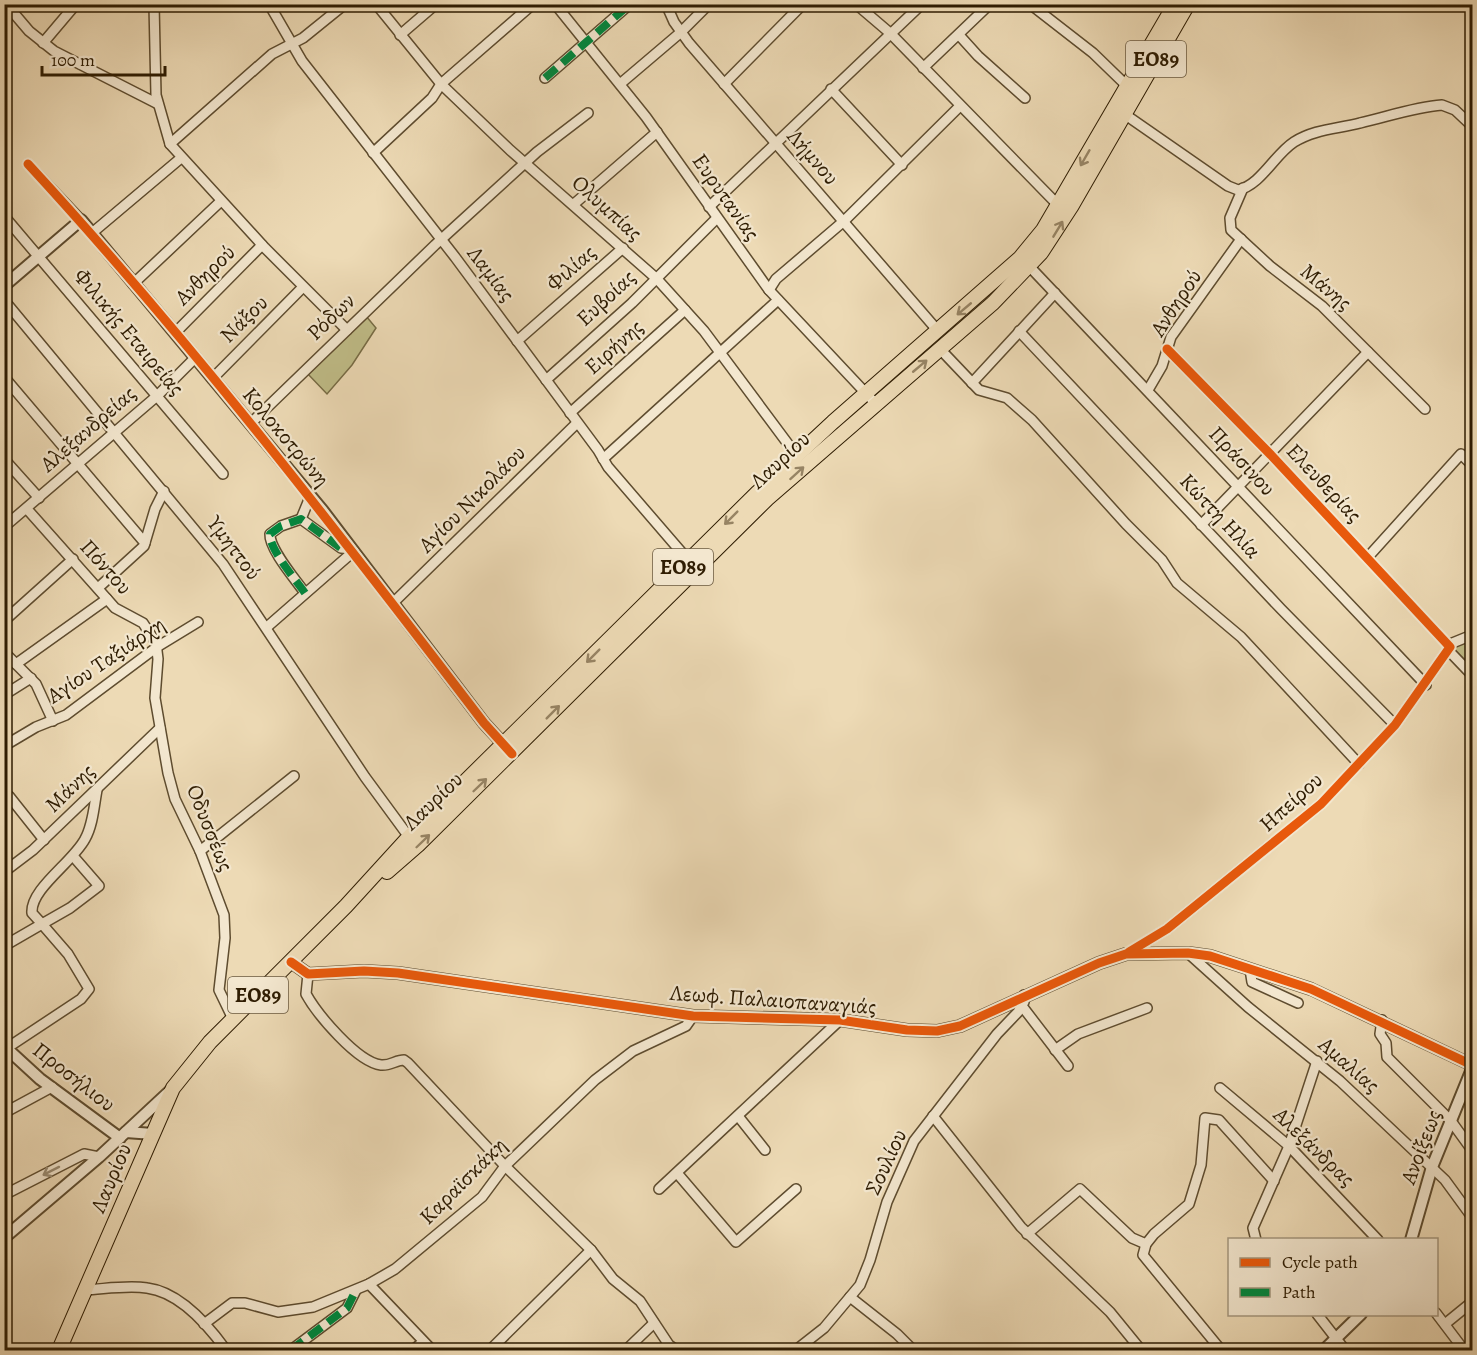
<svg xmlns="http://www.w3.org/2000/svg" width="1477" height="1355" font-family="Alegreya,serif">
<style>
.green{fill:#c0bd88;stroke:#776c45;stroke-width:1.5}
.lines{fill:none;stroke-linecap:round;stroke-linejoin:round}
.minor-casing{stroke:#5e4c2f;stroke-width:12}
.tertiary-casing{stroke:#5e4c2f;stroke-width:14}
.primary-casing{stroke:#2e1c02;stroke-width:16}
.minor{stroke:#f3e7cf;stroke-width:9}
.tertiary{stroke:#f3e7cf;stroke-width:10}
.primary{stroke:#eddab5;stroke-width:14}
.quiet{stroke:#00873e;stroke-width:8;stroke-dasharray:15 8;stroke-linecap:butt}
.cycleway-casing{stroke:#f3e7cf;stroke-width:13}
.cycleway{stroke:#e8590c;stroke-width:9}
.oneway{stroke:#978464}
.oneway2{stroke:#9a8c73}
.labels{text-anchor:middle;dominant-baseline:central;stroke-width:4.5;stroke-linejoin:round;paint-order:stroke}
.shield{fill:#f3e7cf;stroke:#695940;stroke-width:1.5}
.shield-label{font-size:21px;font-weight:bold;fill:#2e1c02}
.street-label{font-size:22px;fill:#2e1c02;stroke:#f3e7cf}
</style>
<rect width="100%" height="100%" fill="#eddab5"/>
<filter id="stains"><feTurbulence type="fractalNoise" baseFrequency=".00333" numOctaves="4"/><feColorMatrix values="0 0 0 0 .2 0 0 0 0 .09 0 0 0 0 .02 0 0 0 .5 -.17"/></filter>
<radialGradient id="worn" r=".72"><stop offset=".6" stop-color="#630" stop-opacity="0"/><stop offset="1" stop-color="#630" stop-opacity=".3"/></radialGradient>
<g class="green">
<path d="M366 316 376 328 352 365 327 394 307 373Z"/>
<path d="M1472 637V671L1453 652 1456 642Z"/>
</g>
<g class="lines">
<g class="minor-casing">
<g id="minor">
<path d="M6 4 29 31 54 51 158 104"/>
<path d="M154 4 156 95 170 144 265 248 347 330"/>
<path d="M269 4 302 61 455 257 598 450 608 467 689 561"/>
<path d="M376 4 441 84 510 150 657 279 704 331 797 456"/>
<path d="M555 4 646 117 769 290 876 404"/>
<path d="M666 4 674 22 689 43 938 331"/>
<path d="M856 4 890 33 1058 205"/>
<path d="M1030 4 1093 53 1127 86"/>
<path d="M400 35 436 4"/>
<path d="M959 35 978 56 1025 98"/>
<path d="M43 43 76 4"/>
<path d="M923 68 990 4"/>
<path d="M545 78 630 4"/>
<path d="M620 84 680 33 709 4"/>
<path d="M724 84 803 4"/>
<path d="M831 89 902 165"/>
<path d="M1120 111 1228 186 1238 190C1261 185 1274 155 1294 142 1315 129 1337 129 1360 123 1387 117 1414 107 1442 105L1455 110 1472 126"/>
<path d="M170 144 272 54 303 38 345 4"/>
<path d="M373 153 432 98 441 84 533 4"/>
<path d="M28 164 81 220"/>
<path d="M1243 188 1230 218 1231 230 1270 266 1322 306 1425 409"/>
<path d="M574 204 657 132"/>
<path d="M709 207 922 4"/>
<path d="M4 216 223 474"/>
<path d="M92 233 181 158"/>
<path d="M1029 266 1426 685"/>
<path d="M133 284 221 201"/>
<path d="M769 290 776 279 844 221 960 106"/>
<path d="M4 300 223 564 365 777 409 837"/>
<path d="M1019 331 1281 609 1395 725"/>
<path d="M175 333 262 245"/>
<path d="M517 341 623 248"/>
<path d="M940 349 979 390 1007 398 1032 420 1126 524 1162 560 1177 583 1241 637 1359 764"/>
<path d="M4 377 145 543"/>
<path d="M212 379 303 287"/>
<path d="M546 380 632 303 717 218"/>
<path d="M972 383 1055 293"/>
<path d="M1148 390 1162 366 1171 337 1241 239"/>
<path d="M570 413 685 310"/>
<path d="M250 424 435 245 537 152 588 113"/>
<path d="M4 459 39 498"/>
<path d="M603 459 778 300"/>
<path d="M27 509 115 608 143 623 156 643 158 659 155 698 168 773 175 799 200 851 224 915 225 938 219 990 233 1019"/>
<path d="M301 519 310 497"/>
<path d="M1201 525 1368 352"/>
<path d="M4 527 157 396 195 358"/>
<path d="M1368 557 1461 454 1472 465"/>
<path d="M98 588 144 546 155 509 164 491"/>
<path d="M305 593C296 580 269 549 270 534L281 526 301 519 341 548 352 549"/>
<path d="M393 603 577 423"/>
<path d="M4 621 73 559"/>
<path d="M267 627 354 551"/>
<path d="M1450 644 1472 635"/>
<path d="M1449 651 1472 675"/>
<path d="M4 652 36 684 53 721"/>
<path d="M16 664 107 599"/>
<path d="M4 695 31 678"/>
<path d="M4 746 36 727 66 715 157 647 198 622"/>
<path d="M9 796 44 840"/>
<path d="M200 851 294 776"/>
<path d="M4 872 33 850 160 728"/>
<path d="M4 946 42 924 32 913C30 889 73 862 85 839 93 825 94 806 97 790"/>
<path d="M1188 953 1248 1007 1340 1081 1445 1180 1472 1217"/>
<path d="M1126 954 1167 929 1321 804 1395 725 1450 647 1271 455 1167 349"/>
<path d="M1250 969 1252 982 1298 1003"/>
<path d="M308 974 306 994C317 1014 357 1062 381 1065 390 1066 396 1060 404 1060L408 1063 505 1166 591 1250 613 1279 640 1301 669 1345 676 1350"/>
<path d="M1022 1006 1068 1066"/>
<path d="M1382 1020 1380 1034 1386 1043 1387 1057 1451 1121 1472 1150"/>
<path d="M7 1048 81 999 89 989 68 954 42 924 70 908 99 886 73 856"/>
<path d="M1055 1050 1078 1034 1147 1008"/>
<path d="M1220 1088 1289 1146 1378 1240"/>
<path d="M4 1113 52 1087"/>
<path d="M738 1116 765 1150"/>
<path d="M933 1116 1021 1227 1110 1312 1141 1350"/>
<path d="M677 1173 736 1242 796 1189"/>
<path d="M659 1189 840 1020"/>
<path d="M4 1195 84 1154 99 1157"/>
<path d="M1027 1234 1080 1189 1132 1238 1146 1244"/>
<path d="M1256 1240 1253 1228 1289 1146 1317 1061"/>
<path d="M369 1284 432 1350"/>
<path d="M85 1290C105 1289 127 1285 147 1288 179 1292 208 1325 226 1350"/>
<path d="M850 1297 897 1334 913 1350"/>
<path d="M1436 1313 1464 1350"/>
<path d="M1317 1314 1345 1350"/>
<path d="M204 1324 232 1303H245L278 1312 313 1307 369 1284 395 1269 482 1197 505 1166 595 1080 633 1051 686 1026 693 1016"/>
<path d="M1445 1324 1472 1302"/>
<path d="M291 1350 347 1308 356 1290"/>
<path d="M413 1350 423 1342"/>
<path d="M490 1350 591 1250"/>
<path d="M626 1350 654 1323"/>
<path d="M796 1350 824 1328 860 1285 870 1260 887 1202 914 1141 997 1034 1018 1012 1024 1002V995"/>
<path d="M1221 1350 1143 1255 1146 1244 1154 1234 1189 1204 1201 1165 1205 1118 1219 1120 1274 1181"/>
</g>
</g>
<g class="tertiary-casing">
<g id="tertiary">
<path d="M4 286 81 220 323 511 484 723 507 748"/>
<path d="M291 962 308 974 364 971 398 973 693 1016 840 1020 907 1030 937 1031 960 1026 1099 963 1126 954 1188 953 1210 956 1311 989 1472 1065"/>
<path d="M4 1046 40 1079 120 1138"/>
<path d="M126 1132 153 1134"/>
<path d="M4 1238 99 1157 171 1090"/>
<path d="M1411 1240 1432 1167 1472 1069"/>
<path d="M1324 1350 1361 1314"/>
</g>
</g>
<g class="primary-casing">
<g id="primary">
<path d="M387 872 418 845 767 499 993 303 1041 253 1071 207 1188 4"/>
<path d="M59 1350 173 1088 210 1042 346 906 409 837 758 492 833 422 1020 258 1043 230 1175 4"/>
</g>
</g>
<use href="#minor" class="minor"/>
<use href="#tertiary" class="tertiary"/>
<use href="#primary" class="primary"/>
<g class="quiet">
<path d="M545 78 630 4"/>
<path d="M305 593C296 580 269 549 270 534L281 526 301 519 341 548 347 550"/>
<path d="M291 1350 347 1308 356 1290"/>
</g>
<g class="cycleway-casing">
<g id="cycleway">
<path d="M28 164C191 341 338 532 484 723L512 754"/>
<path d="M1129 952 1167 929 1321 804 1395 725 1450 647 1271 455 1167 349"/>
<path d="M291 962 308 974 364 971 398 973 693 1016 840 1020 907 1030 937 1031 960 1026 1099 963 1126 954 1188 953 1210 956 1311 989 1472 1065"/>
</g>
</g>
<use href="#cycleway" class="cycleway"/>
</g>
<defs><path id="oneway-shaft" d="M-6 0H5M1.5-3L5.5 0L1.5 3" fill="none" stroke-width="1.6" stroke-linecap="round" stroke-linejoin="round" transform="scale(1.5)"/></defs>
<g class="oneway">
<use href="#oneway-shaft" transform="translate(1085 158) rotate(120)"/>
<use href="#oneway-shaft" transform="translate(1058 229) rotate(-59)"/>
<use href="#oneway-shaft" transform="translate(964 309) rotate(140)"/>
<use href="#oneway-shaft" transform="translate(920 366) rotate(-40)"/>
<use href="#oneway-shaft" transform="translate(797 473) rotate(-42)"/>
<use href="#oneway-shaft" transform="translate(731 518) rotate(135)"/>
<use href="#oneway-shaft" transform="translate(593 656) rotate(135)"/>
<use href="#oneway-shaft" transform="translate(553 712) rotate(-45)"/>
<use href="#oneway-shaft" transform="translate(480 785) rotate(-44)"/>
<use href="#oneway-shaft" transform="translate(423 841) rotate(-44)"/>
</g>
<use class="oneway2" href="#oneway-shaft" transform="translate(51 1171) rotate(153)"/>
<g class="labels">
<g class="shield">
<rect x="1126" y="41" width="60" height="36" rx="4.5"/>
<rect x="653" y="549" width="60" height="36" rx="4.5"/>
<rect x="228" y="977" width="60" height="36" rx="4.5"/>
</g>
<g class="shield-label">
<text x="1156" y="59">ΕΟ89</text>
<text x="683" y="567">ΕΟ89</text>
<text x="258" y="995">ΕΟ89</text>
</g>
<g class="street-label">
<text transform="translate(813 157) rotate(49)">Λήμνου</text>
<text transform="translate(726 197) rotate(55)">Ευρυτανίας</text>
<text transform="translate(607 208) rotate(42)">Ολυμπίας</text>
<text transform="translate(571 268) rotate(-41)">Φιλίας</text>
<text transform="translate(491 274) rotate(53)">Λαμίας</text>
<text transform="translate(205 275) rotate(-45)">Ανθηρού</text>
<text transform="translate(1326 287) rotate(40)">Μάνης</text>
<text transform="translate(606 298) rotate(-43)">Ευβοίας</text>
<text transform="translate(1176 303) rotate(-57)">Ανθηρού</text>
<text transform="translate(331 317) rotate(-44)">Ρόδων</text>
<text transform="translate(244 319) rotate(-45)">Νάξου</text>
<text transform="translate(129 332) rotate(50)">Φιλικής Εταιρείας</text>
<text transform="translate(614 347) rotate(-42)">Ειρήνης</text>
<text transform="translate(88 429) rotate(-41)">Αλεξανδρείας</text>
<text transform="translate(286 437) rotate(50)">Κολοκοτρώνη</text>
<text transform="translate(780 460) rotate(-43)">Λαυρίου</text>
<text transform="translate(1242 461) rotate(47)">Πράσινου</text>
<text transform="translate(1324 483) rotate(47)">Ελευθερίας</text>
<text transform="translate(472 499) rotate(-45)">Αγίου Νικολάου</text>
<text transform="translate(1220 516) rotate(47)">Κώττη Ηλία</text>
<text transform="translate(234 548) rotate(53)">Υμηττού</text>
<text transform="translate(106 567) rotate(48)">Πόντου</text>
<text transform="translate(106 660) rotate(-34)">Αγίου Ταξιάρχη</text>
<text transform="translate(70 788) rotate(-44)">Μάνης</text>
<text transform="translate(433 801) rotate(-44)">Λαυρίου</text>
<text transform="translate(1291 802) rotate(-42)">Ηπείρου</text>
<text transform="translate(210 828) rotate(68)">Οδυσσέως</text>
<text transform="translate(773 1000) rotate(4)">Λεωφ. Παλαιοπαναγιάς</text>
<text transform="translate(1349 1065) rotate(41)">Αμαλίας</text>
<text transform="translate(74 1077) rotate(38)">Προσήλιου</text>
<text transform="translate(1314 1147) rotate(44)">Αλεξάνδρας</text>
<text transform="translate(1421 1147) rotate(-69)">Ανοίξεως</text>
<text transform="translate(886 1162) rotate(-65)">Σουλίου</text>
<text transform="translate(111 1178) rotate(-67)">Λαυρίου</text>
<text transform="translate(463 1181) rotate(-45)">Καραϊσκάκη</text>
</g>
</g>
<rect width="1477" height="1355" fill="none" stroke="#eddab5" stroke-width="24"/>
<rect x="6" y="6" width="1465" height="1343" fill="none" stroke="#2e1c02" stroke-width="3"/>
<rect x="12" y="12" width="1453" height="1331" fill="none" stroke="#2e1c02" stroke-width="1.5"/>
<rect x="1228" y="1238" width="210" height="78" fill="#f3e7cf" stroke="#a4967d" stroke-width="1.5"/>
<rect x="1240" y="1258" width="30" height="9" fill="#e8590c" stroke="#a4967d" stroke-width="1.5"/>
<text x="1282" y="1268" font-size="18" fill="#2e1c02">Cycle path</text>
<rect x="1240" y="1288" width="30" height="9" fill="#00873e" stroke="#a4967d" stroke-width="1.5"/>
<text x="1282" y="1298" font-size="18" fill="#2e1c02">Path</text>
<path d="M42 66v9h123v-9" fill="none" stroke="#2e1c02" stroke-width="3"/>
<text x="51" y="66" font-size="18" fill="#2e1c02" stroke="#f3e7cf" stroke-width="4.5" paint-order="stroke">100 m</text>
<rect width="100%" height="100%" filter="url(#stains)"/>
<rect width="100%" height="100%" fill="url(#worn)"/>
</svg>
